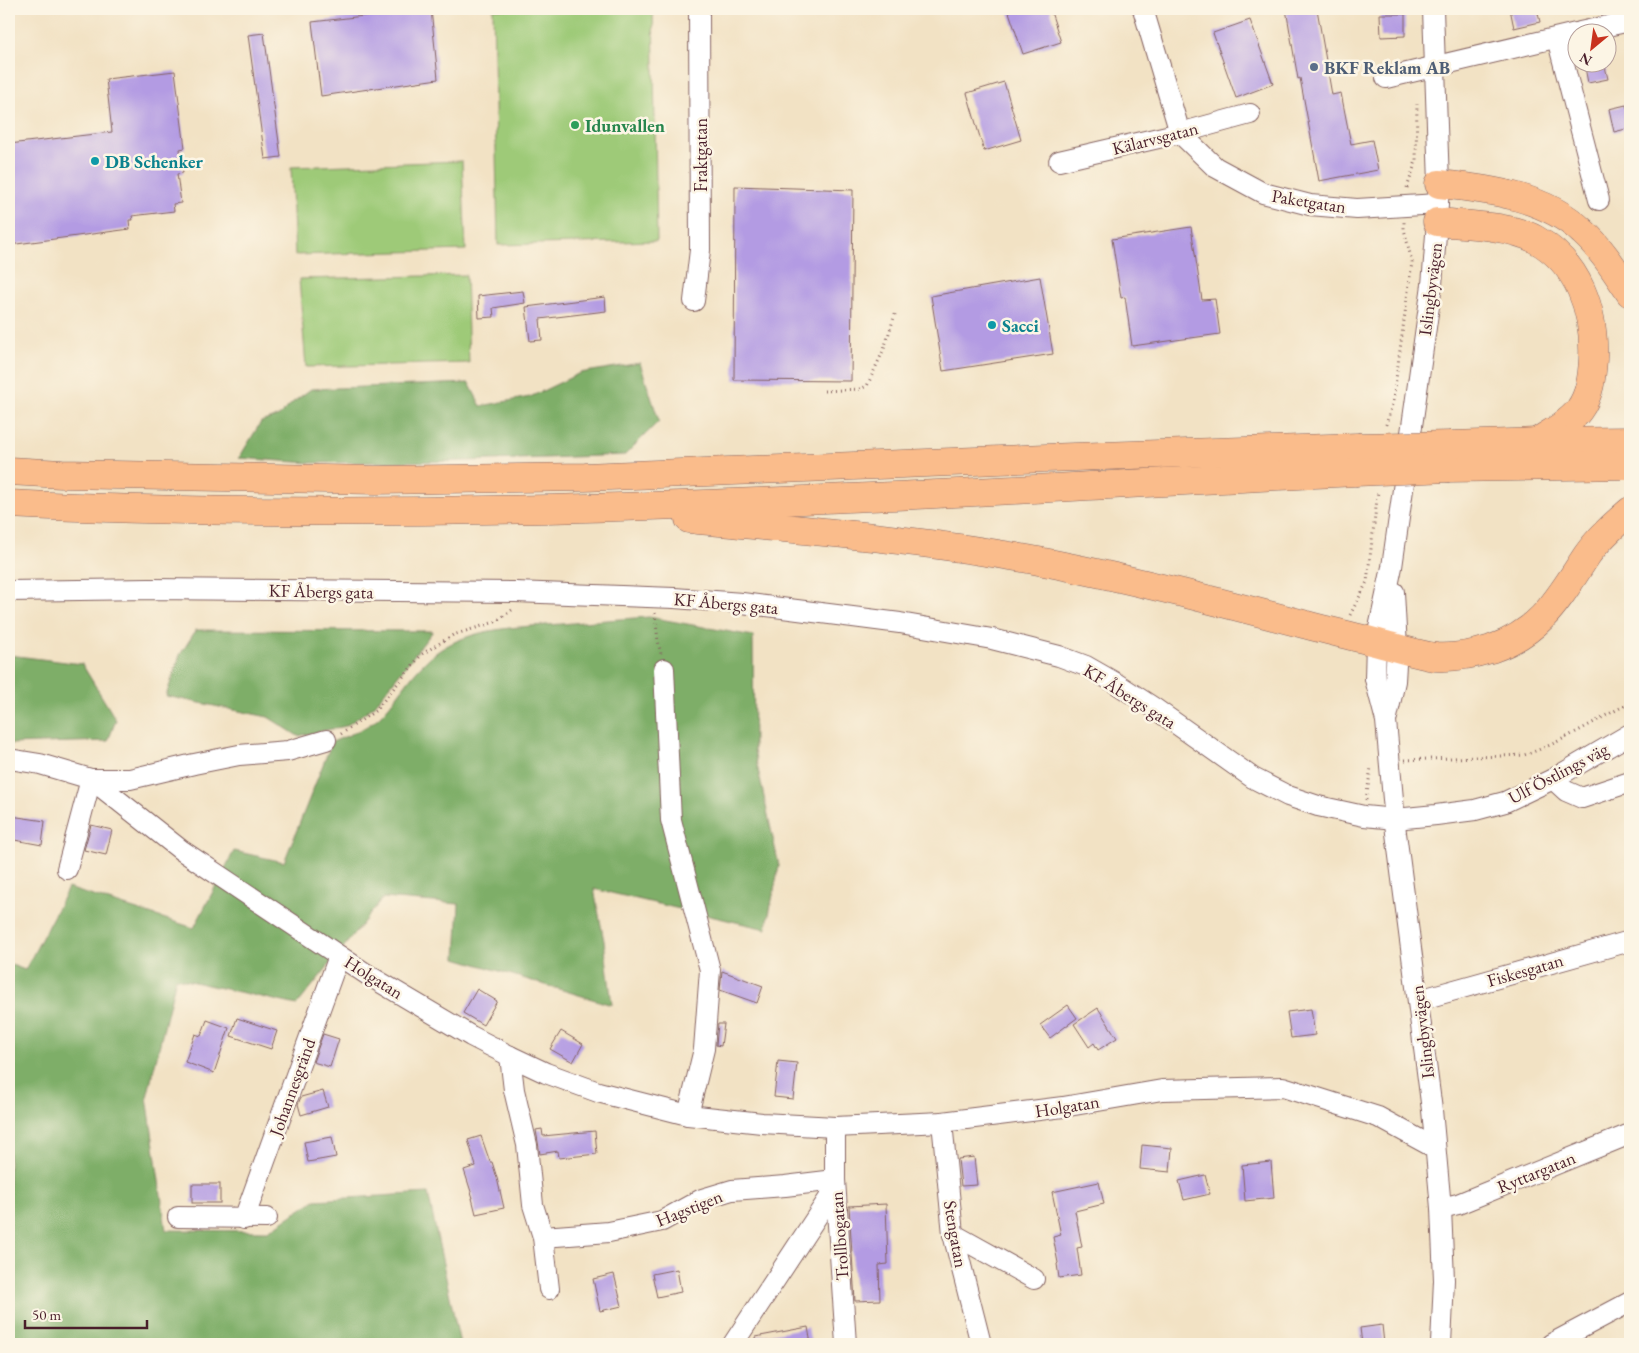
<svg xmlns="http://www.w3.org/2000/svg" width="1639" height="1353" font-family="'EB Garamond',serif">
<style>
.green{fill:#9eca78;stroke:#747452}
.forest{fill:#7eae68;stroke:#64664a}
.building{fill:#b39be3}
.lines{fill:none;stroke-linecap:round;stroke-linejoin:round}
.minor-casing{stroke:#856361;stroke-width:22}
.highway-casing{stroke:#856361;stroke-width:29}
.path{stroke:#856361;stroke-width:3;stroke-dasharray:1 4;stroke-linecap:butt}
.minor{stroke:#fff;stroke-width:20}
.highway{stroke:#fabc8b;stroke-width:28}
.highway-bridge-casing{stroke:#856361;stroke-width:29;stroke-linecap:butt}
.highway-bridge{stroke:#fabc8b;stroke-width:28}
.service-dot{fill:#5c6f8a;stroke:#fcf5e5;stroke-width:2}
.leisure-dot{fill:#2e9e5b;stroke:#fcf5e5;stroke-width:2}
.culture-dot{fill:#0f9aa8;stroke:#fcf5e5;stroke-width:2}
.labels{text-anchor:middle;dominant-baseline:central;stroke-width:5;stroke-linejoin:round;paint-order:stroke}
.service-label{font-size:18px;font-weight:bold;fill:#4e5e75;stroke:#fcf5e5;text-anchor:start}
.leisure-label{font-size:18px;font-weight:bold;fill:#27864d;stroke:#fcf5e5;text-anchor:start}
.street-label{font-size:18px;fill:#4a1f2b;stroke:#fcf5e5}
.culture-label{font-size:18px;font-weight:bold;fill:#0d838f;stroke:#fcf5e5;text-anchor:start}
</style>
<rect width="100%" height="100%" fill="#fcf5e5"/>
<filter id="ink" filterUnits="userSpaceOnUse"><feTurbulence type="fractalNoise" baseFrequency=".02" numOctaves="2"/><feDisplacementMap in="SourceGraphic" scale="10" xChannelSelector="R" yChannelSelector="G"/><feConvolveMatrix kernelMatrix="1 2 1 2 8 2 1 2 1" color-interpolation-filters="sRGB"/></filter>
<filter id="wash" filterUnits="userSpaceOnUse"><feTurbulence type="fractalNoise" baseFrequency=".0096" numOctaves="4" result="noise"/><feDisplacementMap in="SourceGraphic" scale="20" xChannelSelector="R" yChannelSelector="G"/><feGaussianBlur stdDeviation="1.12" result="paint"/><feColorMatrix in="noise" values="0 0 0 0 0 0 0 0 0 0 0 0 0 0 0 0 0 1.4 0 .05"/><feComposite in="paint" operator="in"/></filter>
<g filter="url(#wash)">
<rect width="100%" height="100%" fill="#f2e2c4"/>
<g class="green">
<path d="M493 9H653L657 241 498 245Z"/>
<path d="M462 161 466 250 295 255 291 167Z"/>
<path d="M466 275 469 363 306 367 299 279Z"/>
</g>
<g class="forest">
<path d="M640 363 659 421 625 455 464 461 310 463 239 458 261 422 279 416 292 403 311 389 469 383 481 406 530 397 580 373Z"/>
<path d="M649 617 753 636 754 751 779 866 766 929 594 889 604 941 612 1005 456 958 459 904 383 898 297 1005 176 978 147 1097 166 1230 268 1231 315 1200 428 1193 460 1344H9V964L25 970 68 888 194 928 234 851 284 862 332 742C351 734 370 728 384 712 402 692 414 668 437 652 472 627 520 627 562 624 591 621 620 619 649 617Z"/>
<path d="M196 630 433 631 374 706 346 726 298 736 268 717 166 696 180 655Z"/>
<path d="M9 655 82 664 116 720 108 741 9 744Z"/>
</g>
<g id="blocks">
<g class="building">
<path d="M424 9H431L438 79 321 96 312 22Z"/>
<path d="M1008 9H1050L1061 42 1023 54Z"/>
<path d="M1286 9H1317L1332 95 1341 93 1351 144 1372 140 1378 170 1319 181 1300 78 1298 79Z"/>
<path d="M1510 9H1537L1540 22 1514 28Z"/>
<path d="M1380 14H1405V36L1381 37Z"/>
<path d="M1250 20 1273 84 1236 98 1213 33Z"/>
<path d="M264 33 281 157 265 159 248 35Z"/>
<path d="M1584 62H1604L1608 79 1588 83Z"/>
<path d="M175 71 185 148 180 149 183 173 177 174 181 203 173 204 174 211 132 216 133 220H129L130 229 9 245V144L112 132 106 79Z"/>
<path d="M1004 82 1021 140 984 151 967 93Z"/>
<path d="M1626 105 1627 108H1630V128L1614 132 1609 109Z"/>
<path d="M735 186 853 190 851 381 734 380Z"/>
<path d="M1191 227 1202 300 1215 299 1220 334 1132 346 1125 297 1121 298 1112 239Z"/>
<path d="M1040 277 1053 354 943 371 931 296Z"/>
<path d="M523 291 525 303 493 308 494 317 479 318 478 296Z"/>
<path d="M605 297 606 311 540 319 542 340 530 341 526 307Z"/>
<path d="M11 816 45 821 42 845 9 839Z"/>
<path d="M91 825 112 830 106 855 84 850Z"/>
<path d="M722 971 763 986 757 1003 720 990Z"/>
<path d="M477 989 497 1001 483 1025 463 1013Z"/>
<path d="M1068 1005 1077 1018 1050 1038 1040 1025Z"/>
<path d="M1098 1008 1117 1038 1098 1050 1094 1043 1089 1047 1074 1024Z"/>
<path d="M1311 1009 1315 1035 1291 1038 1287 1012Z"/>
<path d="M237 1018 277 1031 271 1049 231 1036Z"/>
<path d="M207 1020 229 1028 214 1073 185 1062 195 1034 201 1036Z"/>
<path d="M718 1024H724L721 1046 716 1045Z"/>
<path d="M561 1031 583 1044 573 1062 550 1049Z"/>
<path d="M323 1034 339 1039 330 1067 313 1062Z"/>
<path d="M778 1061 797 1063 793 1099 774 1097Z"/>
<path d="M323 1091 328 1107 301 1115 298 1104 301 1097Z"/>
<path d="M542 1129 543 1136 595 1131 597 1154 559 1158 558 1151 540 1154 536 1130Z"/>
<path d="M481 1136 490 1162H492L497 1178 504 1208 476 1214 472 1198H473L464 1170 476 1166 468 1140Z"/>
<path d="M332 1137 336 1157 308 1162 304 1142Z"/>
<path d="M1142 1145 1172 1148 1170 1172 1140 1169Z"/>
<path d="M974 1157 977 1185 961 1186 958 1159Z"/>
<path d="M1271 1162 1274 1198 1245 1201 1242 1165Z"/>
<path d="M1205 1175 1210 1194 1184 1200 1179 1181Z"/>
<path d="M1099 1182 1104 1204 1075 1211 1082 1247 1077 1248 1081 1275 1059 1278 1057 1264 1058 1263 1053 1237 1061 1235 1052 1192Z"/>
<rect x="192" y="1184" width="28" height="19"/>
<path d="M886 1204 888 1264 879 1265 880 1300 855 1301 849 1206Z"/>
<path d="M677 1269 681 1292 657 1297 652 1274Z"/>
<path d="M614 1274 622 1306 600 1311 593 1279Z"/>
<path d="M1382 1325 1384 1344H1362L1360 1328Z"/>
<path d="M808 1327 811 1344H756L755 1337Z"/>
</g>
</g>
</g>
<g filter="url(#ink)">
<use href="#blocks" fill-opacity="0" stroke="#856361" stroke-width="1"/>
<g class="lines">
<g class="minor-casing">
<g id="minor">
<path d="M1143 9 1180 133 1215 167 1263 193 1310 205 1357 209 1438 204"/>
<path d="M1433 9 1439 184 1437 222 1432 285 1392 567 1376 642 1375 679 1386 721 1396 833 1432 1110 1441 1208 1444 1280 1441 1344"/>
<path d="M1580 32 1630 21"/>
<path d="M1557 38 1599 200"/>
<path d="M1386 78 1576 33"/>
<path d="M1059 161 1180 133 1250 114"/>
<path d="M694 301 700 250 699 9"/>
<path d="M9 591 149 589 515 592 674 598 742 603 900 623 992 639 1059 656 1086 666 1114 682 1154 708 1253 778 1288 796 1318 806 1364 816 1395 819 1436 815 1475 810 1505 802 1553 779 1630 734"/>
<path d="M664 669 671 820 710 970 704 1049 688 1115"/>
<path d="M1387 717 1395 681 1397 648 1394 592"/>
<path d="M9 759 40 764 91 779 181 850 368 975 471 1036 510 1056 546 1073 598 1092 688 1115 762 1123 835 1127 942 1122 1063 1107 1162 1090 1283 1087 1378 1117 1435 1148"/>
<path d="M1553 779 1566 791 1582 798 1630 782"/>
<path d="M67 869 91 779H130L194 764 239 755 288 751 326 740"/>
<path d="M1419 1000 1630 941"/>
<path d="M510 1056 514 1090 527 1145 533 1205 543 1237 549 1289"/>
<path d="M942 1122 953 1234 981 1344"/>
<path d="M835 1127V1180L846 1344"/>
<path d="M1441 1208 1458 1204 1630 1134"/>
<path d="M178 1217 267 1218"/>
<path d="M244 1219 339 956"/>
<path d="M953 1234 1034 1279"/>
<path d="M543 1237 609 1232 662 1221 702 1199 732 1190 785 1186 835 1180"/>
<path d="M733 1344 835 1189"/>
<path d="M1551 1344 1630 1302"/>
</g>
</g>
<g class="highway-casing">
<g id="highway">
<path d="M1439 184C1488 189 1546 196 1583 232 1602 249 1616 272 1630 293"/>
<path d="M1437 222C1467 225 1508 225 1535 239 1579 263 1595 311 1593 359 1592 376 1590 395 1579 410 1569 424 1551 432 1537 442"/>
<path d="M1452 445 1537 442 1630 441"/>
<path d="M1449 468 1630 465"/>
<path d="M9 471 62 474 376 480 585 477 1046 458 1358 447"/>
<path d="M9 504C458 526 907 495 1355 472"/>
<path d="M689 519C811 531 934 540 1054 564 1139 581 1223 603 1307 625 1334 632 1360 638 1386 645 1402 649 1420 655 1436 657 1454 658 1475 654 1491 649 1543 631 1559 597 1587 555 1599 538 1615 524 1630 511"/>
</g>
</g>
<g class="path">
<path d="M1407 188 1416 161 1417 104"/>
<path d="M824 391 860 389 867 386 884 349 896 311"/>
<path d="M1386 425 1393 401 1412 262 1404 229V222"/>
<path d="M655 613 658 641 661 654"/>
<path d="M1350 615 1367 582 1378 491"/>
<path d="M341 734 375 711 422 654 453 635 495 622 512 610"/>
<path d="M1405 760 1524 755C1562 743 1595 720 1630 703"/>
<path d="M1366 800 1371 767"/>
</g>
<use href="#minor" class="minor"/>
<use href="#highway" class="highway"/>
<g class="highway-bridge-casing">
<g id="highway-bridge">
<path d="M1358 447 1452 445"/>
<path d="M1355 472 1449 468"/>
</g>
</g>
<use href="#highway-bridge" class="highway-bridge"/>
</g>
</g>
<circle class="service-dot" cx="1314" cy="67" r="5"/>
<circle class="leisure-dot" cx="575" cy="125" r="5"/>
<g class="culture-dot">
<circle cx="95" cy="161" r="5"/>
<circle cx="992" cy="325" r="5"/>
</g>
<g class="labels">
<g class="service-label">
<text x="1324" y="67">BKF Reklam AB</text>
</g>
<g class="leisure-label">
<text x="585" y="125">Idunvallen</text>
</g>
<g class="street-label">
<text transform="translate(1155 138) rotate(-14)">Kälarvsgatan</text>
<text transform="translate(700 155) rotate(-90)">Fraktgatan</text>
<text transform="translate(1309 201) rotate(9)">Paketgatan</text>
<text transform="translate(1430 289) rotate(-83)">Islingbyvägen</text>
<text transform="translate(321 591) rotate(1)">KF Åbergs gata</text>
<text transform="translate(726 603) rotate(5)">KF Åbergs gata</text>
<text transform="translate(1130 696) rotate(32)">KF Åbergs gata</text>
<text transform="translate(1558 773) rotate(-28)">Ulf Östlings väg</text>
<text transform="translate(1525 970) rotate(-16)">Fiskesgatan</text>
<text transform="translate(374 977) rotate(32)">Holgatan</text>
<text transform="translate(1422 1032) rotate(-97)">Islingbyvägen</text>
<text transform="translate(292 1087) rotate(-70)">Johannesgränd</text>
<text transform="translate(1067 1106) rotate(-9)">Holgatan</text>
<text transform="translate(1536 1172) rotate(-22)">Ryttargatan</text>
<text transform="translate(689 1208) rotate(-22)">Hagstigen</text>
<text transform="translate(956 1234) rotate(80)">Stengatan</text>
<text transform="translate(839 1236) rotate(-94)">Trollbogatan</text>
</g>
<g class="culture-label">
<text x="105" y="161">DB Schenker</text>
<text x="1002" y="325">Sacci</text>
</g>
</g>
<rect width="1639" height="1353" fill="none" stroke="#fcf5e5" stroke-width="30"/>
<g transform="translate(1592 48) rotate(209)"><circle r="24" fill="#fcf5e5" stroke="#b59f9b"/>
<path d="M0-4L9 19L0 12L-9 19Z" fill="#c8321e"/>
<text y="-8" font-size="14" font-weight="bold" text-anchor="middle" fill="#4a1f2b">N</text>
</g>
<path d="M25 1320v8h122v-8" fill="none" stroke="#4a1f2b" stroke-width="2.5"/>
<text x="32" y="1320" font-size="15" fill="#4a1f2b" stroke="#fcf5e5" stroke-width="4" paint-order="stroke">50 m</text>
</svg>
